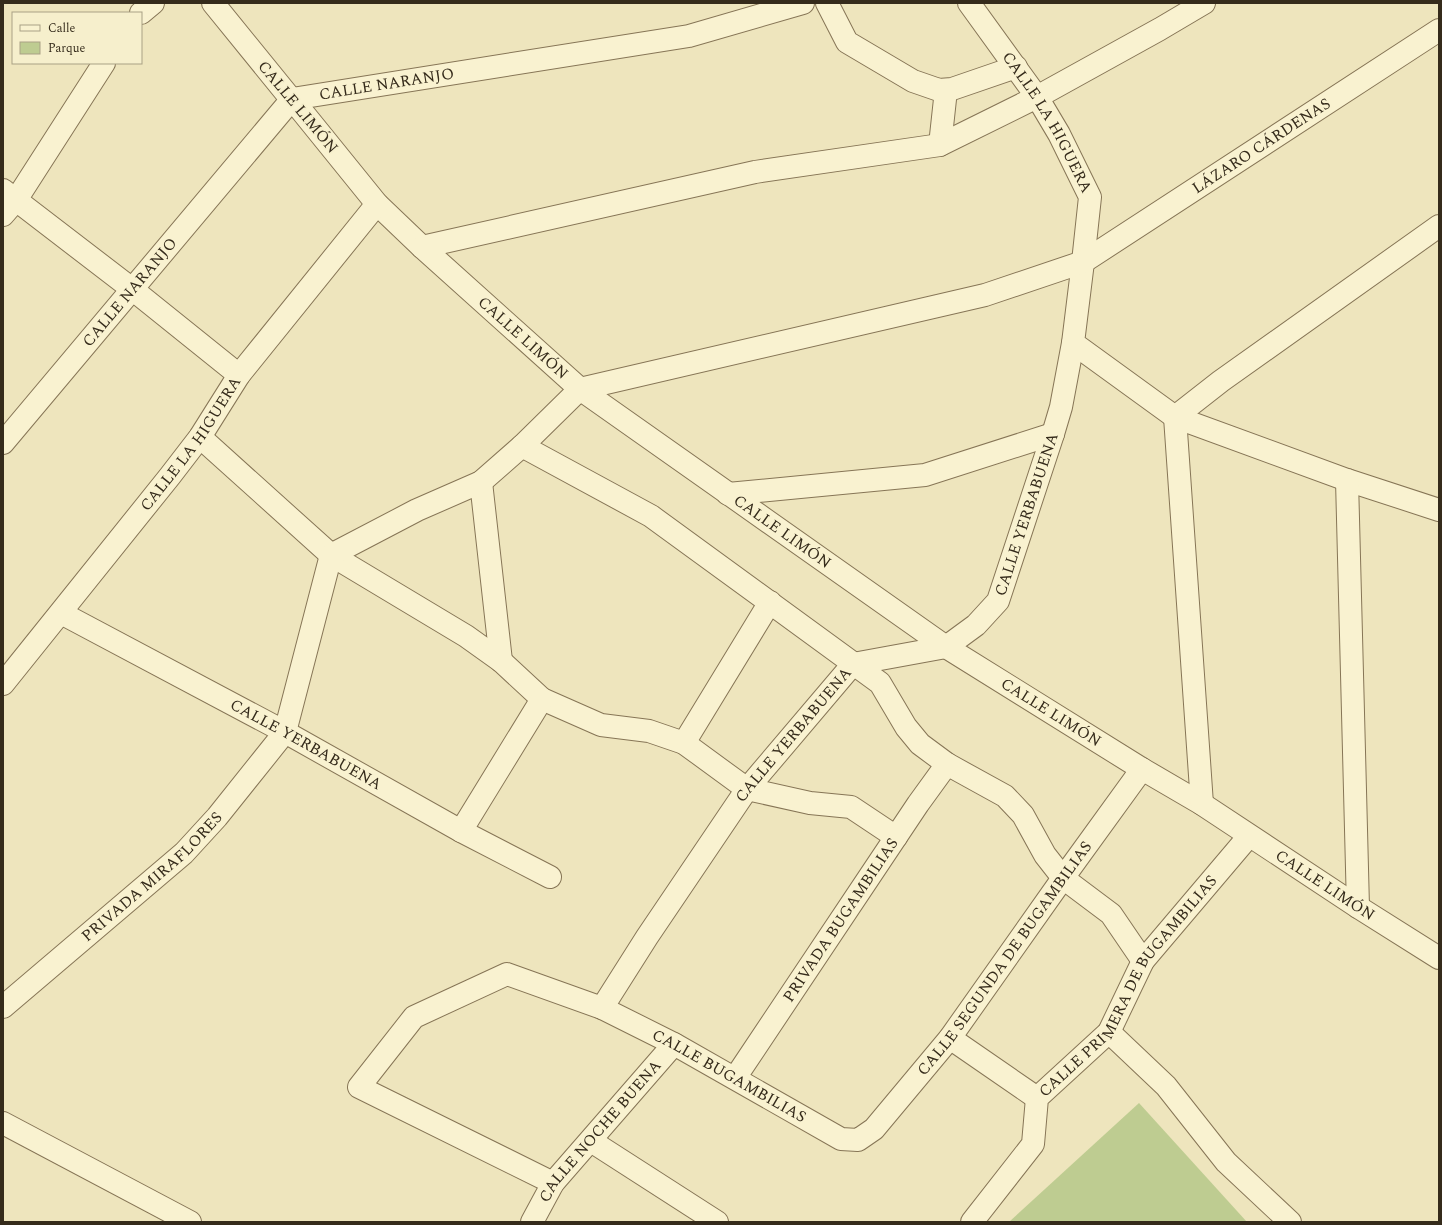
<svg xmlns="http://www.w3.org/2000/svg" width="1442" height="1225" font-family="Spectral,serif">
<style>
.green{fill:#becc91}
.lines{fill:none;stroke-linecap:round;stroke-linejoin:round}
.minor-casing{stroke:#867556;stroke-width:24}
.minor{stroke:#f9f2d0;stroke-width:22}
.labels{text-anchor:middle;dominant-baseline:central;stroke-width:3.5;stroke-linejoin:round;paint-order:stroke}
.street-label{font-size:16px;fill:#352b1b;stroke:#f6efcc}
</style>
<rect width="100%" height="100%" fill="#eee5bd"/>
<path class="green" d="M1139 1103 1247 1222H1009Z"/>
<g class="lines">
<g class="minor-casing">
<g id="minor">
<path id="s1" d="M213 3 291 99H292L377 204 422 247 580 389 946 647 1142 769 1202 804 1358 907 1439 958"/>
<path d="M827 3 847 42 913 81 939 90 952 89 1016 67"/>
<path id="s2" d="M969 3 1037 97 1059 134 1090 197 1083 262 1073 343 1175 417 1347 480 1439 510"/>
<path d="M141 13 153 3"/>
<path d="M940 145 946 90"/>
<path d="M3 190 132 289 239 375"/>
<path d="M3 215 16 200 104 63"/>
<path d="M422 247 755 172 940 145 1037 97 1160 29 1204 3"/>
<path d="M1175 417 1202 804"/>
<path d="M1175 417 1221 381 1439 226"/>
<path d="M200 437 331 555 466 636 501 661 542 699 601 725 649 731 684 743 747 789 810 803 851 807 896 837"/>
<path id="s3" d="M3 443 292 99 689 36 803 3"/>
<path d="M522 446 651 516 880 683 906 727 920 744 947 764 1005 796 1023 815 1045 855 1063 878 1111 914 1143 961"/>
<path d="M1347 480 1358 907"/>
<path d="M481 482 501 661"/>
<path d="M728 494 925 475 1053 434"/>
<path id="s4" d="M61 613 285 732 461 831 550 877"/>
<path id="s5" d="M3 684 170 476 200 437 239 375 377 204"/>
<path d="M684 743 770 602"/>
<path d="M461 831 542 699"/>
<path id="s6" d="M3 1007 184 853 217 817 285 732 331 555 417 510 481 482 522 446 580 389 985 295 1083 262 1439 30"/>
<path id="s7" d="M602 1008 647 937 747 789 853 664 946 647 976 625 998 601 1053 434 1061 407 1073 343"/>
<path d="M1109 1032 1166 1086 1226 1162 1290 1222"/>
<path d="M950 1038 1037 1098"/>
<path id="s8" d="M735 1078 918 804 947 764"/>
<path d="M3 1123 190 1222"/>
<path d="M591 1141 717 1222"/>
<path id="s9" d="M553 1183 359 1087 414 1017 507 974 602 1008 674 1044 841 1139 858 1140 874 1129 950 1038 1063 878 1142 769"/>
<path id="s10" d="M532 1222 553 1183 674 1044"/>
<path id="s11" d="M972 1222 1033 1144 1037 1098 1109 1032 1143 961 1249 836"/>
</g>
</g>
<use href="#minor" class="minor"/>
</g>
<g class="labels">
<g class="street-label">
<text stroke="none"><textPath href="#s3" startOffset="545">CALLE NARANJO</textPath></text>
<text transform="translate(298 107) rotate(50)">CALLE LIMÓN</text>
<text stroke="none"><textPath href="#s2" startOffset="143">CALLE LA HIGUERA</textPath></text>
<text stroke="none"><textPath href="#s6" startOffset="1613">LÁZARO CÁRDENAS</textPath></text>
<text stroke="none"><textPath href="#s3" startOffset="197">CALLE NARANJO</textPath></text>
<text stroke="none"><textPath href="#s1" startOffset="458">CALLE LIMÓN</textPath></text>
<text stroke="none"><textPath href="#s5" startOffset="305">CALLE LA HIGUERA</textPath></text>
<text stroke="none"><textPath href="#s7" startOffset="682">CALLE YERBABUENA</textPath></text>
<text stroke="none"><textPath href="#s1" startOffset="782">CALLE LIMÓN</textPath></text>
<text stroke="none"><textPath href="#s1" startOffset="1106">CALLE LIMÓN</textPath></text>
<text stroke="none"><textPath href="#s7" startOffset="334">CALLE YERBABUENA</textPath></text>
<text stroke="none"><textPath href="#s4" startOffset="278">CALLE YERBABUENA</textPath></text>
<text stroke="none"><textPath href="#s6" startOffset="198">PRIVADA MIRAFLORES</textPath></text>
<text stroke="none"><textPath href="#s1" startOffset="1430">CALLE LIMÓN</textPath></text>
<text stroke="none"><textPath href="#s8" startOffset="190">PRIVADA BUGAMBILIAS</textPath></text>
<text stroke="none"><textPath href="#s9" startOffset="1033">CALLE SEGUNDA DE BUGAMBILIAS</textPath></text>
<text stroke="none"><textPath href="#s11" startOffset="291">CALLE PRIMERA DE BUGAMBILIAS</textPath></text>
<text stroke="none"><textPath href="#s9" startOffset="653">CALLE BUGAMBILIAS</textPath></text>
<text stroke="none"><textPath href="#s10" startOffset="114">CALLE NOCHE BUENA</textPath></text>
</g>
</g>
<rect width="1442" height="1225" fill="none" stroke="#352b1b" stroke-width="8"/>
<rect x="12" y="12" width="130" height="52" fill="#f6efcc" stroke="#a9a185"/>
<rect x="20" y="25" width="20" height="6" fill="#f9f2d0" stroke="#a9a185"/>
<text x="48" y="32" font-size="12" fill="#352b1b">Calle</text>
<rect x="20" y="42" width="20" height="12" fill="#becc91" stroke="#a9a185"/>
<text x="48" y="52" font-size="12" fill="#352b1b">Parque</text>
</svg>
